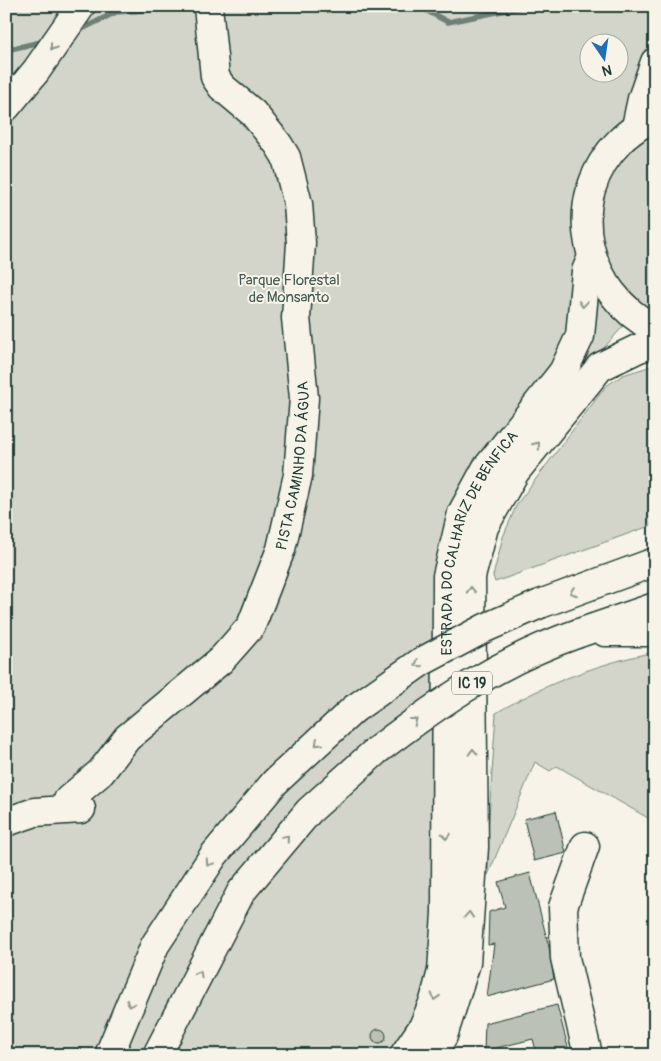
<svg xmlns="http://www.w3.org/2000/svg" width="661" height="1061" font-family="Pangolin,sans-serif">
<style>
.green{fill:#d3d5ca;stroke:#79897f;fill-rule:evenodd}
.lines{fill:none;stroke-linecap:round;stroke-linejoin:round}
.stream{stroke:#6f8077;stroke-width:5.5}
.building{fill:#bbc1b6;stroke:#1f3d34}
.minor-casing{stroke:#1f3d34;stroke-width:31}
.highway-casing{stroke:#1f3d34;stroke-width:31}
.minor{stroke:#f7f3e8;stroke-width:28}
.highway{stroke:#f7f3e8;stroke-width:28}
.highway-bridge-casing{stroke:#1f3d34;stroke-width:31;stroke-linecap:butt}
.highway-bridge{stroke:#f7f3e8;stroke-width:28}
.oneway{stroke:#8b988e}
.labels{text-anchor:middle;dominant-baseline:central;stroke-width:4;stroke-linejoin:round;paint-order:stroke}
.shield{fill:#f7f3e8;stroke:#60746a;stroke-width:1}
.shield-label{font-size:14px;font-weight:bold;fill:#1f3d34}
.park-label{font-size:15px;fill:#435b52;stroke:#f7f3e8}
.street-label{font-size:15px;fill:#1f3d34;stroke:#f7f3e8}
</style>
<rect width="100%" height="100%" fill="#f7f3e8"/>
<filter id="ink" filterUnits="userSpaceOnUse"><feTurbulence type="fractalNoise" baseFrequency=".02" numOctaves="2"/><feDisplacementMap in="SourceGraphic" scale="10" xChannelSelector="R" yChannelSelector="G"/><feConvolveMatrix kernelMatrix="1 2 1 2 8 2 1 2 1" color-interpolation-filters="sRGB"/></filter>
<g filter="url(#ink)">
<g class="green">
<path d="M6 6H655V328L631 317 563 395 494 491 462 743 458 928 420 1055H6ZM588 42H618V72H588Z"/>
<path d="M655 365V524L495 582 493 576 503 537 517 504 606 386 623 375Z"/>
<path d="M655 652V822L557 766 550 771 535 762 488 875V833L496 713C545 684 599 663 655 652Z"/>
</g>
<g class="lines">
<g class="stream">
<path d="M418 6 448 22 527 6"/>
<path d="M76 32 116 12 202 6"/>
<path d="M6 50 41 42"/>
</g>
</g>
<g class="building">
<path d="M556 811 566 853 534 861 524 819Z"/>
<path d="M530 873 549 947 554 979 487 997 494 944 488 945 489 912 505 907 498 882Z"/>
<path d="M557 1005 570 1055H537L533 1039 484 1051 485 1023Z"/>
<circle cx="379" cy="1036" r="7"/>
</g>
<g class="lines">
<g class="minor-casing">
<g id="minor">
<path d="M6 107 36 71 81 6"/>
<path d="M655 116C643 123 631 130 621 140 561 199 584 292 655 329"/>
<path d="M636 127 642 99 655 62"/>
<path id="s1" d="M66 809 68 800 101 772 127 738 221 660 251 626 281 549 298 475 304 398 296 318 301 243 298 204 286 157 278 144 253 113 222 87 215 77 208 6"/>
<path d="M6 822 35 812 81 809"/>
<path d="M585 846 563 907 565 958 588 1055"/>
<path id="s2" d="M404 1055 423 1027 434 1001 442 971 446 913 447 576 462 513 486 469 563 372 580 336 586 271 592 257"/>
<path d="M432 1055 443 1036 466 963 474 847 471 577 484 527 515 472 600 367 639 348 655 344"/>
</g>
</g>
<g class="highway-casing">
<g id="highway">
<path d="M540 604 655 562"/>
<path d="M605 632H655"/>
<path d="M579 633 655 607"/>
<path d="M109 1055 155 945 214 855 275 782 354 709"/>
<path d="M157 1055 241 892 309 811 376 751"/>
</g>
</g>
<use href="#minor" class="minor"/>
<use href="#highway" class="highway"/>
<g class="highway-bridge-casing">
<g id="highway-bridge">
<path d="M354 709 421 662 485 628 540 604"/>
<path d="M376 751C440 702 501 660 579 633"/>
</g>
</g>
<use href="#highway-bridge" class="highway-bridge"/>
</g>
<defs><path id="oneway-chevron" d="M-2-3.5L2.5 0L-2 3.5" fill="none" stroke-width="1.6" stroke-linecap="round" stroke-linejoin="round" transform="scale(1.25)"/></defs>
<g class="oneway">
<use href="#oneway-chevron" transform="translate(53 47) rotate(125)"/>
<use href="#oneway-chevron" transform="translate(583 304) rotate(95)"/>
<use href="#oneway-chevron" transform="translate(537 445) rotate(-51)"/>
<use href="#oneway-chevron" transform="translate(471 590) rotate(-91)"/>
<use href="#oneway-chevron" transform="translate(573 592) rotate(160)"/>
<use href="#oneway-chevron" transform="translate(418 664) rotate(146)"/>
<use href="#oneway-chevron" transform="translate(414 721) rotate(-37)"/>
<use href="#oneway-chevron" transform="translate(318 743) rotate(137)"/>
<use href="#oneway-chevron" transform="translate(473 752) rotate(-91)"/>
<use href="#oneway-chevron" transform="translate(446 836) rotate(90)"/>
<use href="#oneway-chevron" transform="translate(286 838) rotate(-50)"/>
<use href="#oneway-chevron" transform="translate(209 863) rotate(124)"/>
<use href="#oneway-chevron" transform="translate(469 915) rotate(-86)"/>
<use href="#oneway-chevron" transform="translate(199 974) rotate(-63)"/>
<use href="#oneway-chevron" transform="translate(435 997) rotate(107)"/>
<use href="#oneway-chevron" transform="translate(130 1004) rotate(113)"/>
</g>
</g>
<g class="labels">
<rect class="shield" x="452" y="671.5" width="40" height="23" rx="4"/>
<g class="shield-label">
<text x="472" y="683">IC 19</text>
</g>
<g class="park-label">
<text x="289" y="280">Parque Florestal<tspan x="289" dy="17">de Monsanto</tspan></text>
</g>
<g class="street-label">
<text stroke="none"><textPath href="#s1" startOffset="430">PISTA CAMINHO DA ÁGUA</textPath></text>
<text stroke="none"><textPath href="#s2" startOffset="529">ESTRADA DO CALHARIZ DE BENFICA</textPath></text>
</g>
</g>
<rect width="661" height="1061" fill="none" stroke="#f7f3e8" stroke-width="25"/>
<rect x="12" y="12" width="636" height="1036" fill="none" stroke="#1f3d34" stroke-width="2" filter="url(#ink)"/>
<g transform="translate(604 58) rotate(167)"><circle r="24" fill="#f7f3e8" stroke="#a1aaa0"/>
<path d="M0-4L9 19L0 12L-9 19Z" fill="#1f6fb2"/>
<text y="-8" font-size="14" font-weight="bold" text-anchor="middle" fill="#1f3d34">N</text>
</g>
</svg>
